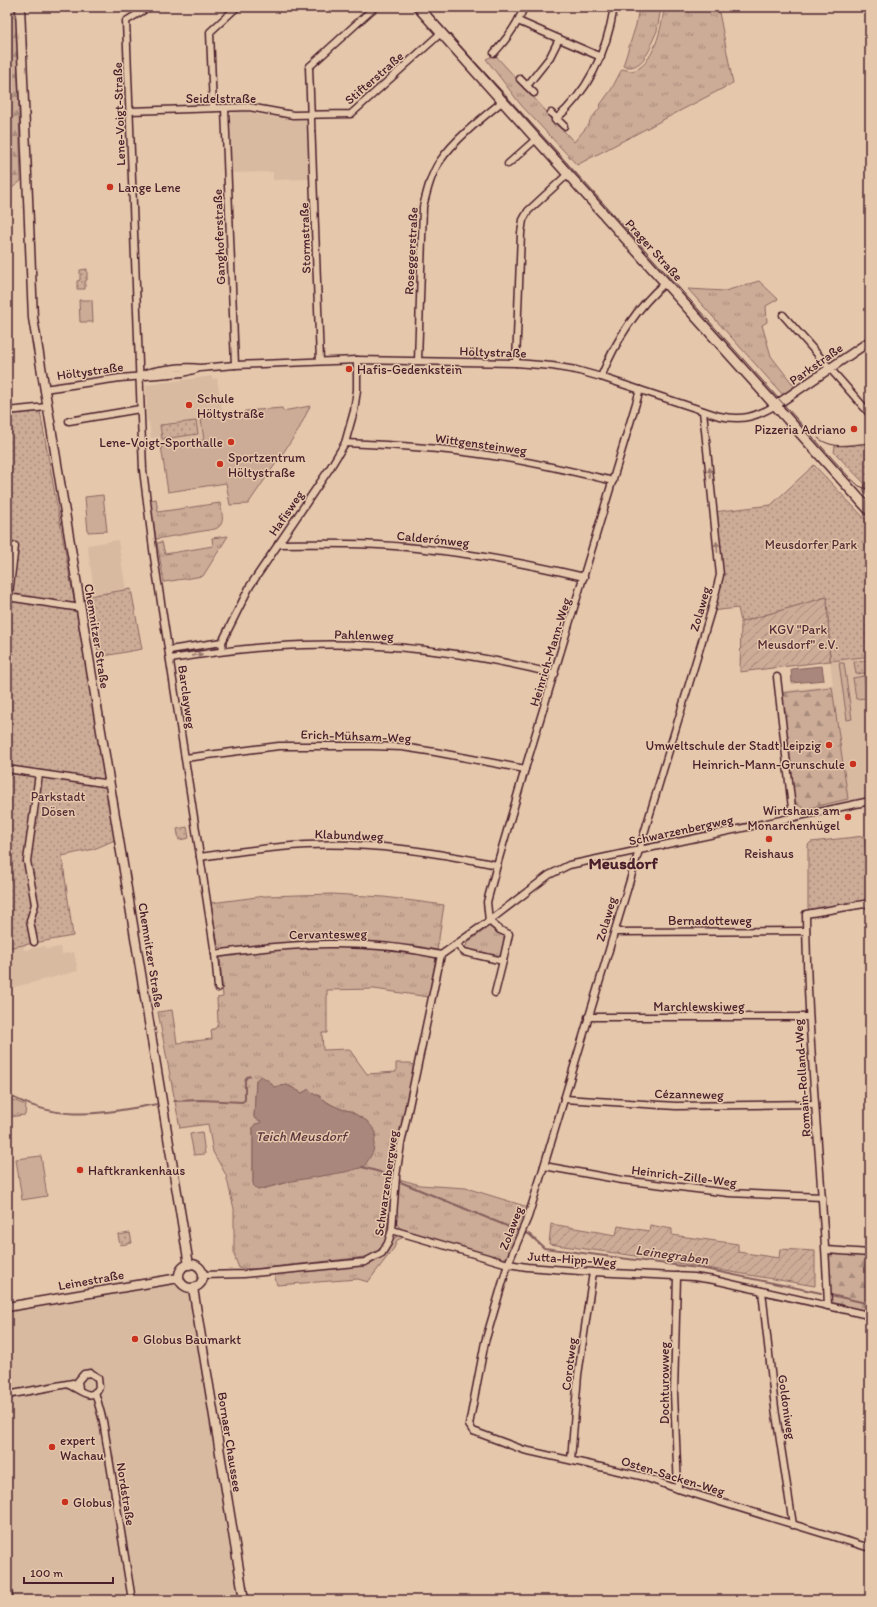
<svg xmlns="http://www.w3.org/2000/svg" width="877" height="1607" font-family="Itim,sans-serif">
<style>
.built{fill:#d8baa1}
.grass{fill:url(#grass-tufts);stroke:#8b6661;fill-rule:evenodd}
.forest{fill:url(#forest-firs);stroke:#8b6661}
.park{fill:url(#park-dots);stroke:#8b6661}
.garden{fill:url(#garden-furrows);stroke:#8b6661}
.pitch{fill:#ccac97;stroke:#8b6661}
.water{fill:#aa877b;stroke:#845d5b}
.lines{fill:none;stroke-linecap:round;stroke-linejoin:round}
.stream{stroke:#845d5b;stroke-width:2}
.street-casing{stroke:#4a1f2b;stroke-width:9}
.secondary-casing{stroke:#4a1f2b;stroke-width:11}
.primary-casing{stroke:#4a1f2b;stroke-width:12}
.street{stroke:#e5c8ac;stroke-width:6}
.secondary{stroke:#e5c8ac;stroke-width:8}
.primary{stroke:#e5c8ac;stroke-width:9}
.tram{stroke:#4a1f2b;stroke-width:1}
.oneway{fill:#98746c}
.poi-dot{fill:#c8321e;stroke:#e5c8ac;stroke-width:1.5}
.labels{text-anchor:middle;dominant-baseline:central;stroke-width:3;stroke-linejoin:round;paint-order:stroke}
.street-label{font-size:13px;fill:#4a1f2b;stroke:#e5c8ac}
.poi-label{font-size:13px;fill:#4a1f2b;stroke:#e5c8ac;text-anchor:start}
.park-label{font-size:13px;fill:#572d36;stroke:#e5c8ac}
.water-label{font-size:14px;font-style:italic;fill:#5d343b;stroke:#e5c8ac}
.district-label{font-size:17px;font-weight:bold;fill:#4a1f2b;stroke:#e5c8ac}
</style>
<defs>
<pattern id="grass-tufts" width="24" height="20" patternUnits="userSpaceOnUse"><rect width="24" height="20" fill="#ccac97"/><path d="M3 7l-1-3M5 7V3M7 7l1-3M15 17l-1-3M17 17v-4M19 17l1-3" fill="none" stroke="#a88b7b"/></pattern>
<pattern id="forest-firs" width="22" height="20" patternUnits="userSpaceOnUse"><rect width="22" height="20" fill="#ccac97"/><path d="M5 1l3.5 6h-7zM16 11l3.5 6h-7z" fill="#a88b7b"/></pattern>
<pattern id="park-dots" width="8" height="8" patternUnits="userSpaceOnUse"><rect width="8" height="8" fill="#ccac97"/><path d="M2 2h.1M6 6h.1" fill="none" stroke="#a88b7b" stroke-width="1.8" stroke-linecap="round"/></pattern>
<pattern id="garden-furrows" width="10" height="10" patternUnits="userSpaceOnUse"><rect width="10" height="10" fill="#ccac97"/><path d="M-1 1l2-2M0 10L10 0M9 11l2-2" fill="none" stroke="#a88b7b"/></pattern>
</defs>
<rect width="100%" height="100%" fill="#e5c8ac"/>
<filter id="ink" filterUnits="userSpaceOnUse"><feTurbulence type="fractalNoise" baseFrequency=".025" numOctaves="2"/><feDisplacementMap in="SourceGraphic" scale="8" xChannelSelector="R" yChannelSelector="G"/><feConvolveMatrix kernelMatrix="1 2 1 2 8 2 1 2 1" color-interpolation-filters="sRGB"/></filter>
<g filter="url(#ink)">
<g class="built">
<path d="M237 112H246L292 120H306L309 179 273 180V172L232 173 230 119 232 113Z"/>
<path d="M212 376 213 379 217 378 223 415 204 440 161 446 160 437 151 438 149 421 147 422 146 385Z"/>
<path d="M118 540 126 590 95 595 87 545Z"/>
<path d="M870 656V798L805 812 794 805 780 691 833 685 830 661Z"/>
<path d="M23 943 24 950 45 946 46 949 60 947 62 954 74 952 78 971 7 989V948Z"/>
<path d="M180 1281 185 1286 190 1288 244 1600H7V1307Z"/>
</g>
<g class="grass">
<path d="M639 7H661L657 31 651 44 652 45C646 57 638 71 623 66L636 25Z"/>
<path d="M664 7H718L733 83 577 165 521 105 486 59 495 55 574 142 590 123 589 122 601 106 600 105 611 90 622 69C624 69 628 71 631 71 653 69 663 24 664 7Z"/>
<path d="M759 281 778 299 766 306 767 322 762 325 771 356 795 387 783 395 688 289 725 291Z"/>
<path d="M156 499 158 512 220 503C222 513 226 525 215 529L156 539 150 500Z"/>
<path d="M228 536 203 576 164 582 157 543 162 542 165 554 213 546 212 538Z"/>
<path d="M222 642 223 651 170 659 169 650Z"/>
<path d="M332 894 384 897 444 905 437 951C365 935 297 940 224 949L218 947 211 903 265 896Z"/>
<path d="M490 926 506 935 501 958 468 951 465 949 467 943Z"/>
<path d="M303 947C348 947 392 948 436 958L429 997 374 989 327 990V1033H322L323 1050 349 1049 367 1074 396 1072V1063H411L414 1066 396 1152 386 1240C381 1249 375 1254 365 1257L255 1269 239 1268 234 1255V1209L226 1175 213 1152 208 1124 180 1128 158 1012 172 1010 177 1043 212 1039 211 1030 216 1028 218 1023 217 998 223 997 220 958 223 956ZM256 1080 271 1084 274 1087 287 1085 302 1093 309 1089 315 1095H318C328 1103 337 1109 350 1111L292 1181 258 1190 254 1187 253 1182V1127L260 1123 261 1121 254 1117Z"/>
<path d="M7 1098 26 1105 25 1115 7 1117Z"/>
<path d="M399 1179 420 1185 466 1188 528 1207 510 1255 506 1258 500 1259 402 1229 398 1226 396 1222Z"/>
<path d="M399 1235H402V1238L397 1240 394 1248 368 1282 358 1279 277 1285 274 1274 373 1263 385 1254 393 1239Z"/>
</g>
<g class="forest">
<path d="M7 7H16L21 181 8 191Z"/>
<path d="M832 687 848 799 805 809 795 803 782 693Z"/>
<path d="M829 1252 870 1255V1313L830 1304Z"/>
</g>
<g class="park">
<path d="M87 269V280L85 281V289H77V281L80 280V270Z"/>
<path d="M40 411 117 839 94 849 62 856 73 936 7 948V414Z"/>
<path d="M196 421 198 434 162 439 160 425Z"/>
<path d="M870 443V497L863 490 865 484 834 452 835 446Z"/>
<path d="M814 465 870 524V656L830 661 827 597 741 622 738 608 711 611 720 575 714 512 771 505Z"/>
<path d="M131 589 142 649 99 657 88 596Z"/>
<path d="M870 660V672L856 674 854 662Z"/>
<path d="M187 827 189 838 179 840 177 829Z"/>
<path d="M864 836 866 854 870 853V901L811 911 808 908V845L811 842Z"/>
<path d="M130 1233 132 1243 120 1245 118 1235Z"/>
</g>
<g class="garden">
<path d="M827 597 830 661 740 672 741 622Z"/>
<path d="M551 1224 616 1235 618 1226 649 1231 650 1225 672 1229V1235L738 1244V1252L779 1258 780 1249 815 1251V1286L629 1255 549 1244Z"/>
</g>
<g class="pitch">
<path d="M79 300H92L93 322H80Z"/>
<path d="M310 406 298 431 248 504 230 505 226 483 168 492 161 446 204 440 201 419 222 415V413L237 411V415H243L245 411 282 408 283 411Z"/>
<path d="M103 495 107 531 88 532 85 497Z"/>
<path d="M839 663H844L852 719 847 720Z"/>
<path d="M864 676 867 698 856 699 853 678Z"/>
<path d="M202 1132 205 1154 194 1155 190 1134Z"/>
<path d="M41 1156 47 1196 22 1200 16 1159Z"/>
</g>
<g class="water">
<path d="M822 666 824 680 792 683 791 669Z"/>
<path d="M261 1076 269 1081 274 1087 287 1085 302 1093 309 1089 315 1095H318L328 1103 341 1109 350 1111 367 1121 376 1132 373 1152 364 1167 345 1172 292 1181 258 1190 254 1187 253 1182V1127L255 1124 260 1123 261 1121 255 1119 254 1117 256 1080Z"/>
</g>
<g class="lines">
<g class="stream">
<path d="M7 1094C60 1124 101 1113 158 1104"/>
<path d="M174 1101 202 1100 242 1102 245 1100V1080L247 1077 250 1076"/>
<path d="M362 1167 380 1172 394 1180"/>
<path d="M398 1181 519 1231"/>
<path d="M523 1232 530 1235 544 1248 705 1269 821 1293"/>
<path d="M831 1295 870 1304"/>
</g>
<g class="street-casing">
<g id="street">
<path d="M149 7 126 21 143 470 154 557 215 954 218 988"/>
<path d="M518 21 601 57"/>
<path d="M494 53C506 40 518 24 524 7"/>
<path d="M520 79 534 93"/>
<path d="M527 86 550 57 559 39"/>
<path d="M213 108 210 32 237 7"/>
<path d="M225 108 235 365"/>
<path d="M130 111 249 107 293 115 351 114 441 33"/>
<path d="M551 113 564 126"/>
<path d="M555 120C589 91 607 50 614 7"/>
<path d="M508 164 536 139"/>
<path d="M783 315 870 414"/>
<path d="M320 361 309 67 375 7"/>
<path d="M418 361 423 207C427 191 431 174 440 161 455 139 482 118 503 101"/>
<path d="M516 363 521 233 523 220 528 211 568 174"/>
<path d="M139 376C151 369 186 366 200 368L235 365 357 360 516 363 552 366 576 370 601 377 719 416C742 421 756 417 776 405"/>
<path d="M601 377C616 340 635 309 665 283"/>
<path d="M44 389 120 378 183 373 197 369"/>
<path d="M7 411 47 407"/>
<path d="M703 411 720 575 711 611 544 1166 528 1217 508 1264 485 1342 469 1425 473 1431 524 1450 641 1476 678 1489 870 1548"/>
<path d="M69 421 140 409"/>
<path d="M345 443C393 445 440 448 487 455 530 461 571 471 613 481"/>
<path d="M278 544C312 544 345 543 379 545 449 549 516 561 584 577"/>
<path d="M7 597 81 608"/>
<path d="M7 609 15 546"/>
<path d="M169 650 222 642"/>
<path d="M223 651 222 642 250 586 330 468 345 443 354 411 357 390V360"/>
<path d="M170 659C214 652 258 646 303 645 388 642 472 653 555 674"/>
<path d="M777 677 793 817"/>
<path d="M185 758 279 746H371L402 747 435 752 525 769"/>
<path d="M7 769 110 784"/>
<path d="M200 857C235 852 271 847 306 845 371 842 434 852 497 865"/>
<path d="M489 921 487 902 497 865 525 769 640 390"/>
<path d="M615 932 806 931"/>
<path d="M34 942 30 921 35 904 27 861 39 774"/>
<path d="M457 945 464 952 503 961 509 934 500 930 489 921"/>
<path d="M215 954C293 943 363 938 441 955"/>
<path d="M495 993 503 961"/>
<path d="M588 1017H809"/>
<path d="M564 1099 676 1106 815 1104"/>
<path d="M544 1166 622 1180 729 1193 822 1197"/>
<path d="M392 1230 508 1264 527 1267 593 1272 694 1277 714 1280 868 1315 870 1317"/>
<path d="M826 1250 870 1253"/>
<path d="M203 1275 244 1274 365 1262 382 1253 388 1243 392 1230 396 1176 401 1144 441 955 489 921 549 875 569 865 870 801"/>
<path d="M677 1276 674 1393 678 1489"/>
<path d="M762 1291 775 1408 793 1525"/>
<path d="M828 1306C823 1175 807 1045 806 914L870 903"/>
<path d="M69 1385C79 1389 92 1403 99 1387L98 1378 91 1373 84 1374 78 1381 79 1389"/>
<path d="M95 1392 103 1421 132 1600"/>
<path d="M7 1395 73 1383"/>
<path d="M571 1460 578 1375 593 1272"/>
<path d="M7 1585 9 1600"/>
</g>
</g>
<g class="secondary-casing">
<g id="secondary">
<path d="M20 7 33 318 189 1265"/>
<path d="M776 405 870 341"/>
<circle cx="191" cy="1276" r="12"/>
<path d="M193 1288 244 1600"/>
<path d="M7 1307 179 1278"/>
</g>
</g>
<g class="primary-casing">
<path id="primary" d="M418 7 870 511"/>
</g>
<use href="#street" class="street"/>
<use href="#secondary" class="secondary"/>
<use href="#primary" class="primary"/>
<g class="tram">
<path d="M425 7 550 144 848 476 859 486 870 490"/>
<path d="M818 438C833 450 852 445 870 443"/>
</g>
</g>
<defs><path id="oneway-solid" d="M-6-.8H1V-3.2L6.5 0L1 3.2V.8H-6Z"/></defs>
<g class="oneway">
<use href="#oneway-solid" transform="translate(710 473) rotate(-96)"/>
<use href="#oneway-solid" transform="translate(717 547) rotate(-96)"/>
<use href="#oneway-solid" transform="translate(197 655) rotate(-8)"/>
</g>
</g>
<g class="poi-dot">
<circle cx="110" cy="187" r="4"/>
<circle cx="349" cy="369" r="4"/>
<circle cx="189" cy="405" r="4"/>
<circle cx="854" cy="429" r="4"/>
<circle cx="231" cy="442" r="4"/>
<circle cx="220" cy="464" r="4"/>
<circle cx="829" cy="745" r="4"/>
<circle cx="853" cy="764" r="4"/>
<circle cx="848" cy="817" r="4"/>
<circle cx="769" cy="839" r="4"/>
<circle cx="80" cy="1170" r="4"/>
<circle cx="135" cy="1339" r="4"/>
<circle cx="52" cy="1447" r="4"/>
<circle cx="65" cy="1502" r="4"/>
</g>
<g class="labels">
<g class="street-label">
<text transform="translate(374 78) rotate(-41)">Stifterstraße</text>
<text x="221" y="98">Seidelstraße</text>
<text transform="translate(119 114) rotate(-92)">Lene-Voigt-Straße</text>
<text transform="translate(219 237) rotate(-92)">Ganghoferstraße</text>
<text transform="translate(305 238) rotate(-92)">Stormstraße</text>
<text transform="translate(654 250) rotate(48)">Prager Straße</text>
<text transform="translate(411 251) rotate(-87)">Roseggerstraße</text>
<text transform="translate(493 352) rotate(2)">Höltystraße</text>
<text transform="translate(816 364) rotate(-35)">Parkstraße</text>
<text transform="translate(90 371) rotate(-8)">Höltystraße</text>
<text transform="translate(481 444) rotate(8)">Wittgensteinweg</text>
<text transform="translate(286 513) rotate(-56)">Hafisweg</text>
<text transform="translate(433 539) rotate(6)">Calderónweg</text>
<text transform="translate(700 609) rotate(-74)">Zolaweg</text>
<text transform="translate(364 635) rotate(2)">Pahlenweg</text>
<text transform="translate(97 636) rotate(81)">Chemnitzer Straße</text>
<text transform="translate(550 652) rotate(-73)">Heinrich-Mann-Weg</text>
<text transform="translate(187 697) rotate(82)">Barclayweg</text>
<text transform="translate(356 736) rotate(2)">Erich-Mühsam-Weg</text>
<text transform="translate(681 830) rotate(-12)">Schwarzenbergweg</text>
<text transform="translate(349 835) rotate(2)">Klabundweg</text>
<text transform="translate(606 919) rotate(-74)">Zolaweg</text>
<text x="710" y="920">Bernadotteweg</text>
<text transform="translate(328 934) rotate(-1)">Cervantesweg</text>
<text transform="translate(151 955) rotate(81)">Chemnitzer Straße</text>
<text x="699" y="1006">Marchlewskiweg</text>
<text transform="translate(802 1078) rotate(-94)">Romain-Rolland-Weg</text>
<text transform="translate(689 1094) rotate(1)">Cézanneweg</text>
<text transform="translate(684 1176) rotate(7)">Heinrich-Zille-Weg</text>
<text transform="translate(386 1183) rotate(-82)">Schwarzenbergweg</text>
<text transform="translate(511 1228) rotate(-69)">Zolaweg</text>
<text transform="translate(572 1259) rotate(4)">Jutta-Hipp-Weg</text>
<text transform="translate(91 1280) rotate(-10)">Leinestraße</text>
<text transform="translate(569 1364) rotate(-83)">Corotweg</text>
<text transform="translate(664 1383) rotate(-90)">Dochturowweg</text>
<text transform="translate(787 1407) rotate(82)">Goldoniweg</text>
<text transform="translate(230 1442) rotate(81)">Bornaer Chaussee</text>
<text transform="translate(673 1476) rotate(17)">Osten-Sacken-Weg</text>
<text transform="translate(126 1494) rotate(81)">Nordstraße</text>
</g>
<g class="poi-label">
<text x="118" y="187">Lange Lene</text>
<text x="357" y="369">Hafis-Gedenkstein</text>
<text x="197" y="398">Schule<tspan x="197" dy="15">Höltystraße</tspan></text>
<text x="846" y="429" text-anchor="end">Pizzeria Adriano</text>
<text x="223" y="442" text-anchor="end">Lene-Voigt-Sporthalle</text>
<text x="228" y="457">Sportzentrum<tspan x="228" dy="15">Höltystraße</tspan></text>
<text x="821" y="745" text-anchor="end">Umweltschule der Stadt Leipzig</text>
<text x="845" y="764" text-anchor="end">Heinrich-Mann-Grunschule</text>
<text x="840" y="810" text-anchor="end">Wirtshaus am<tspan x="840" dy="15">Monarchenhügel</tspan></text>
<text x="769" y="853" text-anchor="middle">Reishaus</text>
<text x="88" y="1170">Haftkrankenhaus</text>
<text x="143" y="1339">Globus Baumarkt</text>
<text x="60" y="1440">expert<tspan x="60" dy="15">Wachau</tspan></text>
<text x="73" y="1502">Globus</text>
</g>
<g class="park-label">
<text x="811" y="544">Meusdorfer Park</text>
<text x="798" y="629">KGV "Park<tspan x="798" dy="15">Meusdorf" e.V.</tspan></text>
<text x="58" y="796">Parkstadt<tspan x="58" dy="15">Dösen</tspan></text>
</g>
<g class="water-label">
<text x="301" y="1136">Teich Meusdorf</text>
<text transform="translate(672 1255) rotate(8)">Leinegraben</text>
</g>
<g class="district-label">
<text x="623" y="863">Meusdorf</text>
</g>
</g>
<rect width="877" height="1607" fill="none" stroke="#e5c8ac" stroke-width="24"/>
<rect x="12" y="12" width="853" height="1583" fill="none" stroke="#4a1f2b" stroke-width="1.5" filter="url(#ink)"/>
<path d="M24 1577v6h89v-6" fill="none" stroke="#4a1f2b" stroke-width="2"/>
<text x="30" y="1577" font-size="12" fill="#4a1f2b" stroke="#e5c8ac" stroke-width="3" paint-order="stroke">100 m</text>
</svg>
